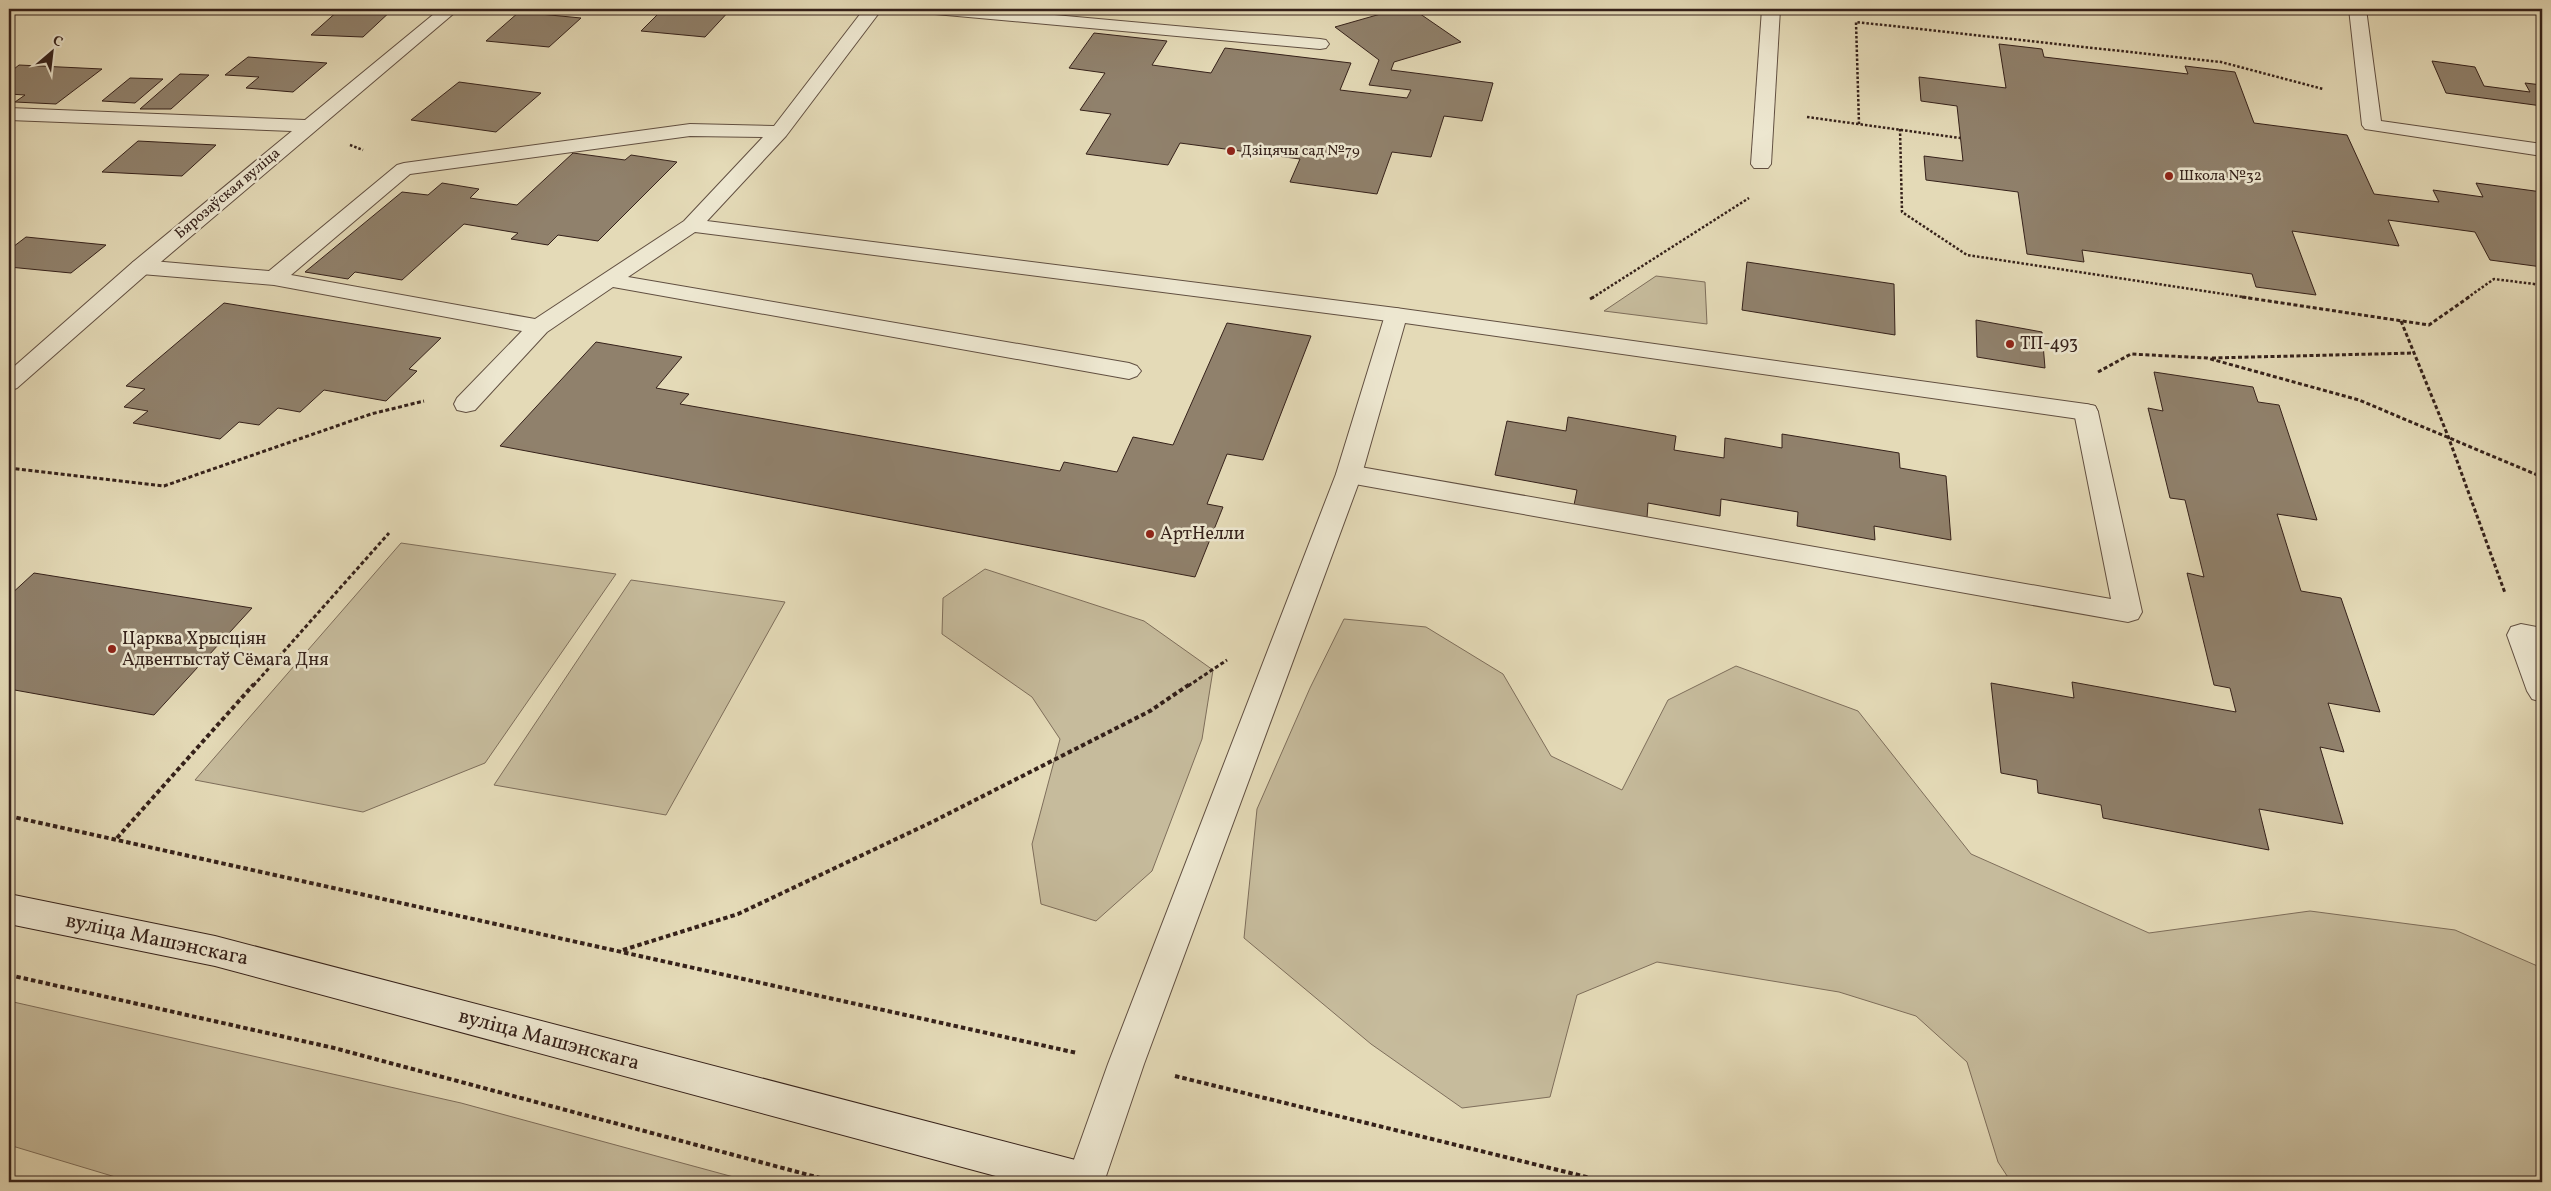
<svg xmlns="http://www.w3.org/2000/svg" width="2551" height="1191" font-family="Vollkorn,serif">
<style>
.green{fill:#c6bb9c;stroke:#7e6e5b}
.building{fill:#90816c;stroke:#35211a}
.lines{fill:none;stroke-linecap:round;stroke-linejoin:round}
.lane-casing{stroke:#614f41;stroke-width:2}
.street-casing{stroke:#614f41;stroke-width:2}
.secondary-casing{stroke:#35211a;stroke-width:2}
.path-far2{stroke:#35211a;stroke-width:2.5;stroke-dasharray:2.5 2;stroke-linecap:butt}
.path-far1{stroke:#35211a;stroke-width:3;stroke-dasharray:4 2.5;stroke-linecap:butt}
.path{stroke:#35211a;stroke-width:4;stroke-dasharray:4.5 3;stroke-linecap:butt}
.lane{fill:#ede7d0;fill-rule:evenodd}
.street{fill:#ede7d0;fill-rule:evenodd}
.secondary{fill:#ede7d0;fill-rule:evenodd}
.poi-dot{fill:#8f2418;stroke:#ede7d0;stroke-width:2}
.labels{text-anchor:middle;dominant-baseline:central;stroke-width:5;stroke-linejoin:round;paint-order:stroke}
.far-poi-label{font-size:15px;fill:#35211a;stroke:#ede7d0;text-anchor:start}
.far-street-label{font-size:15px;fill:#35211a;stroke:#ede7d0}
.poi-label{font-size:18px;fill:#35211a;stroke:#ede7d0;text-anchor:start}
.near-street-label{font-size:21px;fill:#35211a;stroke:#ede7d0}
</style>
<rect width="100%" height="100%" fill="#e4dab7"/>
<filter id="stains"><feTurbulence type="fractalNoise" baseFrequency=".004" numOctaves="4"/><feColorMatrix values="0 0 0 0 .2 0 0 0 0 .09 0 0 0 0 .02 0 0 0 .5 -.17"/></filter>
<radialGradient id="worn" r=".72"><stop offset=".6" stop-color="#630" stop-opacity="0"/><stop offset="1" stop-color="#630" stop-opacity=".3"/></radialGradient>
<g class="green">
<path d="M1656 276 1705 282 1707 324 1604 311Z"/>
<path d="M401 543 616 574 485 763 363 812 195 780Z"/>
<path d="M985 569 1144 621 1213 670 1202 739 1152 871 1096 921 1041 904 1032 844 1060 739 1032 697 942 634 943 598Z"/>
<path d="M631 580 785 602 666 815 494 785Z"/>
<path d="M1344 619 1426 627 1503 674 1551 756 1622 790 1668 700 1736 666 1858 711 1971 854 2149 933 2310 911 2455 930 2542 968V1182H2011L1998 1162 1967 1062 1916 1016 1839 992 1657 962 1577 995 1550 1097 1462 1108 1371 1044 1244 938 1257 809 1310 688Z"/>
<path d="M9 1001 461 1103 752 1182H132L9 1145Z"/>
</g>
<g class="building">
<path d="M340 9H393L363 37 311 35Z"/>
<path d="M663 9H731L705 37 641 31Z"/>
<path d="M1398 9H1413L1461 42 1394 62 1391 70 1493 83 1482 121 1444 116 1431 157 1392 152 1377 194 1290 182 1300 159 1180 143 1168 165 1086 154 1111 114 1080 110 1105 73 1069 68 1094 33 1167 41 1152 65 1211 73 1225 48 1351 63 1340 90 1407 98 1411 90 1369 85 1379 60 1335 27Z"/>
<path d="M519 12 581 18 549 47 486 41Z"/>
<path d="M1999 44 2042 49 2044 57 2188 74 2185 66 2235 72 2254 123 2347 135 2374 194 2439 202 2433 190 2483 197 2476 183 2542 192V267L2490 260 2475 232 2388 220 2399 246 2292 231 2316 295 2256 287 2252 274 2082 250 2084 262 2027 254 2018 192 1926 180 1924 156 1963 161 1957 106 1921 101 1919 77 2006 88Z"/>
<path d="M248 57 327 63 293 92 246 88 259 77 225 75Z"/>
<path d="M2432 61 2475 67 2484 86 2530 92 2525 83 2542 85V106L2446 93Z"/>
<path d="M19 65 102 69 56 104 15 102 25 95 9 94V73Z"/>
<path d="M180 74 209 75 171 109H140Z"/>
<path d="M130 78 163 79 135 103 102 101Z"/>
<path d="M459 82 541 93 496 132 411 120Z"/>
<path d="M138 141 216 145 182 176 102 172Z"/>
<path d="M573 153 625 160 631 155 677 162 598 241 558 235 548 245 511 239 518 233 464 224 402 280 355 272 348 279 305 272 402 192 428 195 442 183 479 189 470 198 517 205Z"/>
<path d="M26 237 106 245 71 273 9 267V250Z"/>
<path d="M1747 262 1894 284 1895 335 1742 310Z"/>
<path d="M224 303 441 338 409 369 417 371 386 401 324 390 300 412 278 408 259 425 239 422 220 439 133 423 148 411 124 407 145 389 126 386Z"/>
<path d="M1976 320 2042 332 2045 368 1977 357Z"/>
<path d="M1227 323 1311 336 1263 460 1227 454 1207 504 1223 507 1195 577 500 446 596 342 682 357 656 388 689 394 680 404 1060 471 1064 462 1117 472 1133 437 1173 445Z"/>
<path d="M2154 372 2253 387 2258 402 2279 405 2317 520 2277 514 2301 591 2341 598 2380 712 2328 703 2344 752 2320 747 2343 824 2259 809 2269 850 2103 818 2101 805 2038 793 2037 780 2001 773 1991 683 2074 698 2072 682 2236 712 2230 688 2214 685 2187 573 2204 577 2185 500 2170 498 2148 408 2163 411Z"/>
<path d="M1568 417 1676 436 1674 450 1724 458 1725 438 1782 448V434L1899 453 1900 468 1946 476 1951 540 1874 526 1875 540 1797 526 1798 512 1721 499 1720 516 1648 503 1647 518 1574 505 1577 490 1495 475 1507 421 1566 431Z"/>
<path d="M34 573 252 608 154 715 9 689V596Z"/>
</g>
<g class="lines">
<g class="lane-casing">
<g id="lane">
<path d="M864 9H882L786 136 707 221 1396 308 1404 310 1407 315 1404 320 1396 322 695 232 628 277 1129 363 1137 366 1141 371 1137 376 1129 379 613 287 547 332 475 410 466 412 457 410 454 404 457 398 522 331 274 285 141 274 133 272 130 267 133 262 141 260 269 271 397 165 404 163 690 124 774 126ZM690 136 763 137 684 221 535 319 291 275 410 174Z"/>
<path d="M926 9H989L1320 39 1326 40 1329 44 1326 48 1320 49 935 14 929 13Z"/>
<path d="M1762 9H1780L1771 164 1768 168H1754L1751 164Z"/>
<path d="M2349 9H2366L2381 121 2542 144V156L2365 129 2362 125Z"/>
<path d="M2086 404 2095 406 2098 412 2142 612 2138 619 2128 622 1349 483 1340 480 1336 474 1340 468 1349 465 2111 599 2074 412 2077 406Z"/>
<path d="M2521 624 2542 628V702L2532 699 2527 691 2507 635 2511 627Z"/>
</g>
</g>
<g class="street-casing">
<g id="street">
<path d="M440 9H459L149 272 17 388 9 391V371L133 262 292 131 9 120V108L305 120Z"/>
<path d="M1396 308 2086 404 2095 406 2098 412 2095 418 2086 420 1405 323 1362 474 1144 1064 1104 1182H1066L1108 1064 1336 474 1385 315 1388 310Z"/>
</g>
</g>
<g class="secondary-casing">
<path id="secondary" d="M9 894 215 936 1087 1163 1100 1169 1106 1182H1018L215 966 9 924Z"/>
</g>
<g class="path-far2">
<path d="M1807 117 1960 138"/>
<path d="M1859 124 1856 22 2221 62 2323 89"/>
<path d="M1900 129 1902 212 1967 255 2250 298"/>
<path d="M350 145 363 150"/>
<path d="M1592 298 1749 198"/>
<path d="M2467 298 2494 279 2542 285"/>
</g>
<g class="path-far1">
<path d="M2242 297 2429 325 2469 297"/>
<path d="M1590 299 1594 297"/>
<path d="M2401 321 2448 436 2505 593"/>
<path d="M2212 358 2414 353"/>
<path d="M2098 372 2131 354 2207 358 2359 400 2542 477"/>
<path d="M9 468 164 486 371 414 424 401"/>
<path d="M253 686 389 533"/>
<path d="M1188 686 1227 660"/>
</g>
<g class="path">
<path d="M9 816 1077 1053"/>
<path d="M117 838 254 684"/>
<path d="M623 950 738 914 932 822 1150 711 1190 684"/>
<path d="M9 975 334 1048 835 1182"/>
<path d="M1175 1076 1607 1182"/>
</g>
<use href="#lane" class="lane"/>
<use href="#street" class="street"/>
<use href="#secondary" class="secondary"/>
</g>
<g class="poi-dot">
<circle cx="1231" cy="151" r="5"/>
<circle cx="2169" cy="176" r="5"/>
<circle cx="2010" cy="344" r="5"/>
<circle cx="1150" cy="534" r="5"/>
<circle cx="112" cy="649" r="5"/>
</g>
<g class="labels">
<g class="far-poi-label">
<text x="1241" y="151">Дзіцячы сад №79</text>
<text x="2179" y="176">Школа №32</text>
</g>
<g class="far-street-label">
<text transform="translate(228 194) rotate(-40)">Бярозаўская вуліца</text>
</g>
<g class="poi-label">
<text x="2020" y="344">ТП-493</text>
<text x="1160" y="534">АртНелли</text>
<text x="122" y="639">Царква Хрысціян<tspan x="122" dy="21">Адвентыстаў Сёмага Дня</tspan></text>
</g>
<g class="near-street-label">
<text transform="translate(157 940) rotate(12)">вуліца Машэнскага</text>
<text transform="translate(549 1040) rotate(15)">вуліца Машэнскага</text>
</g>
</g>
<rect width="2551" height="1191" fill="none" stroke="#e4dab7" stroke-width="30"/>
<rect x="10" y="10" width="2531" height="1171" fill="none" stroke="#35211a" stroke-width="2.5"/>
<rect x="15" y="15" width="2521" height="1161" fill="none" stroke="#35211a"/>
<g transform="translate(52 52) rotate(28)" stroke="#ede7d0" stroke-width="4" paint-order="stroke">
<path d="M0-4L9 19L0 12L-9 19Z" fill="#35211a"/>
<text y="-8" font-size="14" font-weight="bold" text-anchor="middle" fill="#35211a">С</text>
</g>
<rect width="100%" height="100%" filter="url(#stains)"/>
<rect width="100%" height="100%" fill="url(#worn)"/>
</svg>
